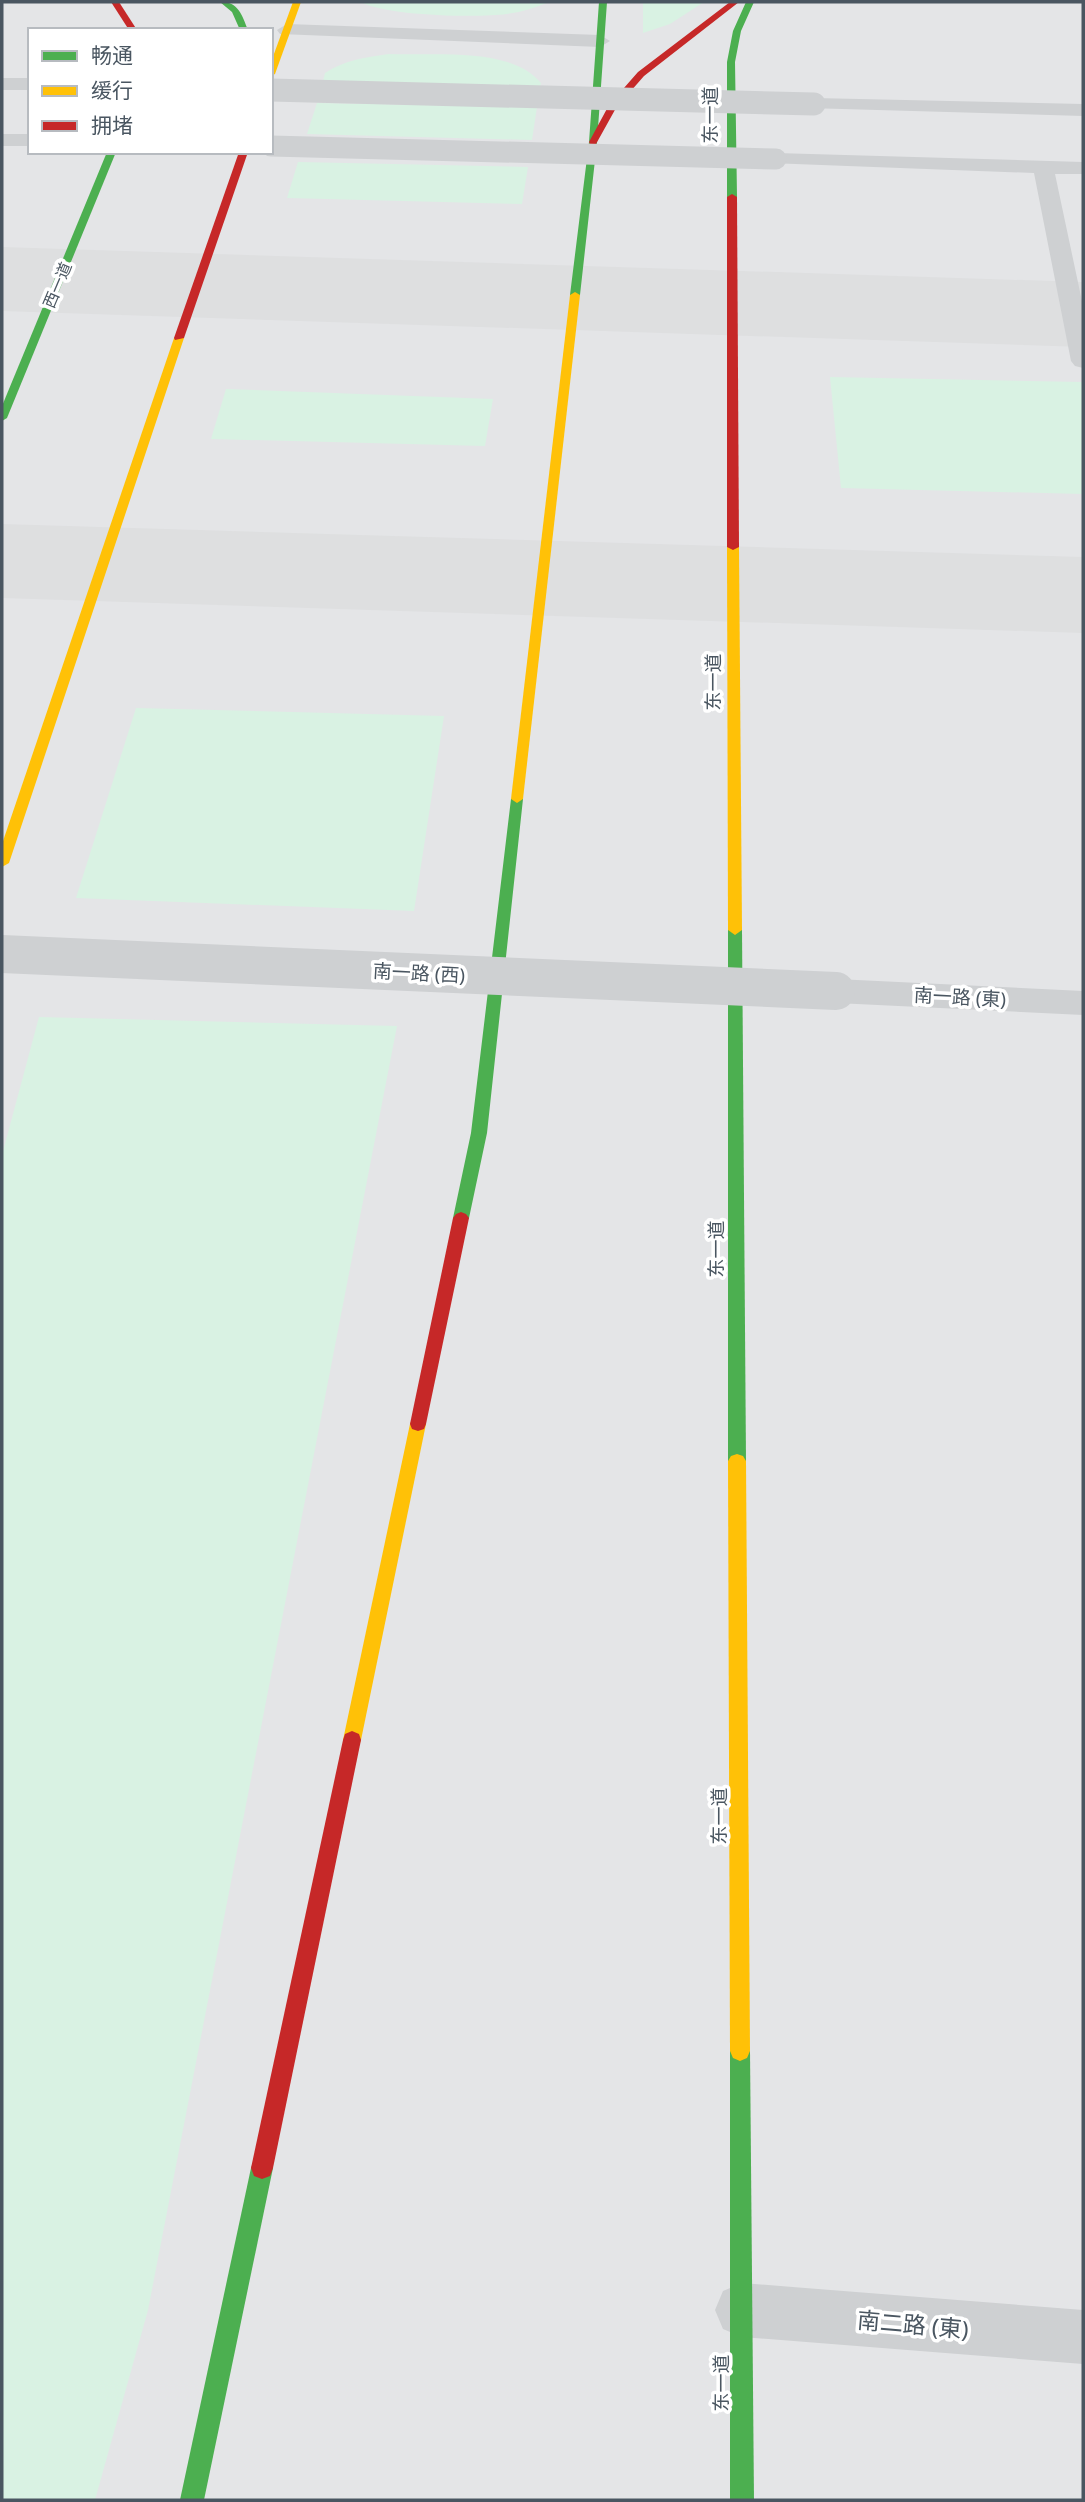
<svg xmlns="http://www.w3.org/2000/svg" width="1085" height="2502" font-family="'Noto Sans','Noto Sans SC',sans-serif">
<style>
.airport{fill:#e4e5e7;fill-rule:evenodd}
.green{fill:#d9f2e3}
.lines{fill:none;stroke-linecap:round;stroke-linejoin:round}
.taxiway{fill:#dedfe0;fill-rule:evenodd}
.lane{fill:#ced0d2;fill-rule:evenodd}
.street{fill:#ced0d2;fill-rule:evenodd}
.fast{fill:#4caf50;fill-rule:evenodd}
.slow{fill:#ffc107;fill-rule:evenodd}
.jam{fill:#c62828;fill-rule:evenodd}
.lane-bridge{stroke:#ced0d2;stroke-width:21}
.street-bridge-far1{stroke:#ced0d2;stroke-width:23}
.street-bridge{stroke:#ced0d2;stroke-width:38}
.labels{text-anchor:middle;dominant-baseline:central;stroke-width:7;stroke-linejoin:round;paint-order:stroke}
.far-street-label{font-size:16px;fill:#4a5661;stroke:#fff}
.street-label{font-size:19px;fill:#4a5661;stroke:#fff}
.near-street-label{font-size:23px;fill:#4a5661;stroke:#fff}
</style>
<rect width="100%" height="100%" fill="#f4f4f4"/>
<path class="airport" d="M2 2H1083V2500H2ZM30 30H271V152H30Z"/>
<g class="green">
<path d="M361 2H549C535 8 522 12 507 14 477 18 386 16 361 2Z"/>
<path d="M643 2H704L670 24 643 33Z"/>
<path d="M389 54C433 56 511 46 541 83L540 87 323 81 325 73C345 60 366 57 389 54Z"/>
<path d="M317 103 537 107 532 140 307 134Z"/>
<path d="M298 162 528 167 522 204 287 198Z"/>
<path d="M830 377 1083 382V494L841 488Z"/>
<path d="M226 389 493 399 485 446 211 439Z"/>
<path d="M136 708 444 716 414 911 76 898Z"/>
<path d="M39 1017 397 1026 148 2310 95 2500H2V1155Z"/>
</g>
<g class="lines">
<g class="taxiway">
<path d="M2 247 1083 282V347L2 311Z"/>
<path d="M2 524 1083 557V633L2 598Z"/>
</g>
<g class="lane">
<path d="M287 24 600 35 610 41 600 47 280 34 277 30Z"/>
<rect x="2" y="134" width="28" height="12"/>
<path d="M776 153 1083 162V174H1055L1083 306V368L1075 366 1071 361 1034 173 769 163 766 159 769 155Z"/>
</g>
<g class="street">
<rect x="2" y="78" width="28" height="12"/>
<path d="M814 98 1083 104V116L807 108 803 104 807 100Z"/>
<path d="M836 979 1083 991V1015L836 1003 824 1000 819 991 824 982Z"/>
<path d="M742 2283 1083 2310V2364L742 2337 723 2329 715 2310 723 2291Z"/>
</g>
<g class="fast">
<path d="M220 2C238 1 242 15 248 30H240L232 12Z"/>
<path d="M599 2H607L597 142 580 295 575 298 570 295 589 142Z"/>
<path d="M746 2H754L741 31 735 62 737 197 732 200 727 197V62L733 31Z"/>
<path d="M107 152H116L7 418 2 421V406Z"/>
<path d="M517 795 523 799 487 1133 469 1218 466 1222H456L453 1218 471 1133 511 799Z"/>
<path d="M735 925 742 930 746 1461 743 1466 737 1468 731 1466 728 1461V930Z"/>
<path d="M740 2041 747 2044 750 2051 754 2500H730V2051L733 2044Z"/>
<path d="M262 2157 270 2160 273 2168 204 2500H180L251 2168 254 2160Z"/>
</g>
<g class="slow">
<path d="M293 2H301L275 74 271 76V62Z"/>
<path d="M575 292 580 295 523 799 517 803 511 799 570 295Z"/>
<path d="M179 335 184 338 9 863 2 867V844L174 338Z"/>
<path d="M733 544 739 547 742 930 735 935 728 930 727 547Z"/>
<path d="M418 1417 424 1419 426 1424 361 1740 359 1746 352 1749 345 1746 343 1740 410 1424 412 1419Z"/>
<path d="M737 1454 743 1456 746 1461 750 2051 747 2058 740 2061 733 2058 730 2051 728 1461 731 1456Z"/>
</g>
<g class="jam">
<path d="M111 2H119L137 30H129Z"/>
<path d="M730 2H739L644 76 616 108 596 144H590L589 142 609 105 638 72Z"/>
<path d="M239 152H248L184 338 175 340 174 338Z"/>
<path d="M732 194 737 197 739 547 733 550 727 547V197Z"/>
<path d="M461 1212 466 1214 469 1218 426 1424 424 1429 418 1431 412 1429 410 1424 453 1218 456 1214Z"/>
<path d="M352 1731 359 1734 361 1740 273 2168 270 2176 262 2179 254 2176 251 2168 343 1740 345 1734Z"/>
</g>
<path class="lane-bridge" d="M271 146 776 159"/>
<path class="street-bridge-far1" d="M271 90 814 104"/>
<path class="street-bridge" d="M2 954 836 991"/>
</g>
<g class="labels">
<g class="far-street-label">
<text transform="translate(57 285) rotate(-67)">西一道</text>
</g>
<g class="street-label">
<text transform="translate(710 115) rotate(-90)">东一道</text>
<text transform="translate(713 682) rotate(-90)">东一道</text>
<text transform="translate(419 973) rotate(3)">南一路 (西)</text>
<text transform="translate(960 997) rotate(3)">南一路 (東)</text>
<text transform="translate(716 1249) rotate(-90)">东一道</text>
<text transform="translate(719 1816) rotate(-90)">东一道</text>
<text transform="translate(721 2383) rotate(-90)">东一道</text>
</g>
<g class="near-street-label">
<text transform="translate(913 2324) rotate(5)">南二路 (東)</text>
</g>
</g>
<rect width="1085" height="2502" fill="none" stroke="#4a5661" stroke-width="7"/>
<rect x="28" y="28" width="245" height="126" fill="#ffffff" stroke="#b7bbc0" stroke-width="2"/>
<rect x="42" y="51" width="35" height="10" fill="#4caf50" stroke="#b7bbc0" stroke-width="2"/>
<text x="91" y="63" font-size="21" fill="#4a5661">畅通</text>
<rect x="42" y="86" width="35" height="10" fill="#ffc107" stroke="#b7bbc0" stroke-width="2"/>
<text x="91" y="98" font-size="21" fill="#4a5661">缓行</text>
<rect x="42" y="121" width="35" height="10" fill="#c62828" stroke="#b7bbc0" stroke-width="2"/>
<text x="91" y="133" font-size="21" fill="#4a5661">拥堵</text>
</svg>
